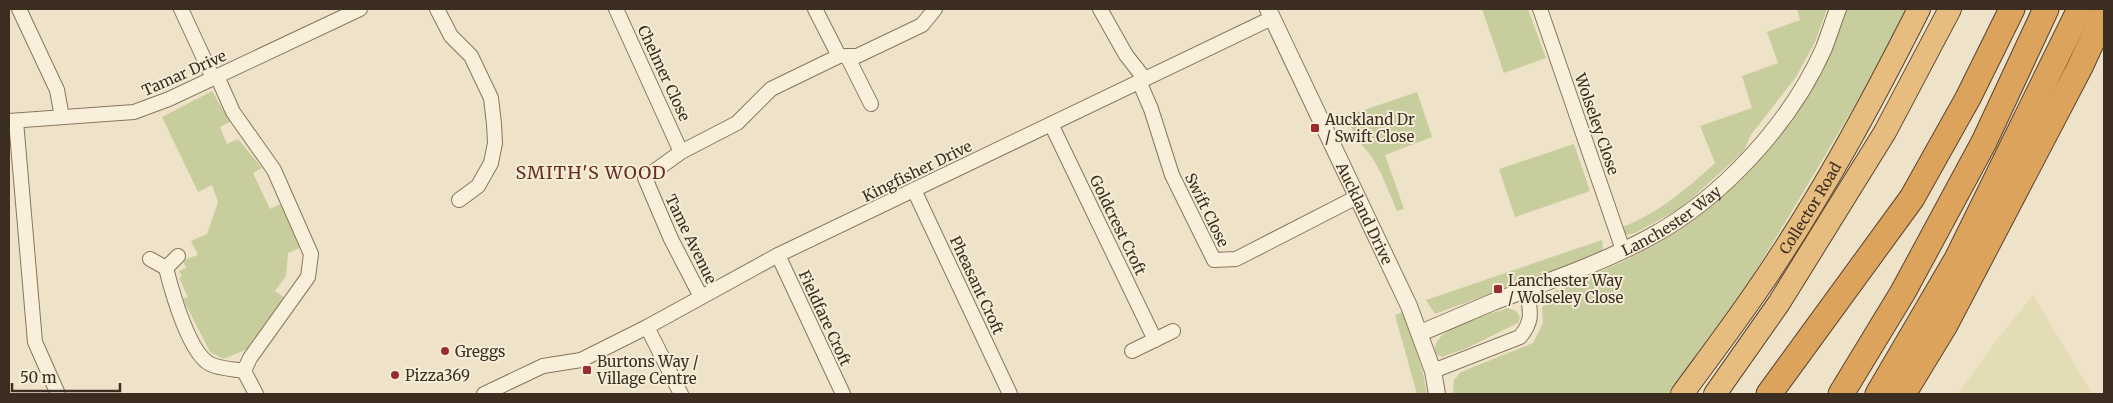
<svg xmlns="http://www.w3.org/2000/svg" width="2113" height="403" font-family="Merriweather,serif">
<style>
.farmland{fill:#e4dcb5}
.green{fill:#c7cd9c}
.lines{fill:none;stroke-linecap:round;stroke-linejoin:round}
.minor-casing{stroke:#8a755d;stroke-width:16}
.tertiary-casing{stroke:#8a755d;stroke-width:18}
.trunk-casing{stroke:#594331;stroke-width:24}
.motorway-casing{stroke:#594331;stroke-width:27}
.minor{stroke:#f9f0dc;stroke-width:14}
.tertiary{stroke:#f9f0dc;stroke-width:16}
.trunk{stroke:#e6bd7e;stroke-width:22}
.motorway{stroke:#dba35b;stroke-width:25}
.poi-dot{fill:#992d2e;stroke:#f6edd8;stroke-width:2}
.labels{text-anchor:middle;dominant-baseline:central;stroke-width:4;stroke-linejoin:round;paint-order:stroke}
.street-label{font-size:15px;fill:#3b2d20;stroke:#f6edd8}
.poi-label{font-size:15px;fill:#3b2d20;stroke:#f6edd8;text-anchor:start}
.quarter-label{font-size:18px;letter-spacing:1px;fill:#672f20;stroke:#f6edd8}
</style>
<rect width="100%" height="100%" fill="#eee3c8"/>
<path class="farmland" d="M2033 295 2089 388 2091 394H1958L1995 342Z"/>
<g class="green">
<path d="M1482 9H1528L1546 58 1504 73Z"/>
<path d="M1797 9H1827L1815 42 1796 77 1750 136 1744 151 1681 208 1635 233 1625 235 1622 227C1657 214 1688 188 1715 163L1700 126 1752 108 1742 76 1778 63 1767 32 1800 20Z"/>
<path d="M1846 9H1910C1868 84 1824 157 1780 231 1746 287 1712 343 1670 394H1453L1454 380 1461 372 1533 343 1543 323 1542 308 1555 291 1620 263 1654 246 1690 222 1744 175 1834 43Z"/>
<path d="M212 91 230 122 220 127 227 144 238 139 262 168 253 173 270 209 280 204 302 247 288 253 286 276 275 291 284 297 250 348 223 359 210 352 183 299 188 297 179 278 182 276 179 271 186 268 183 260 198 255 191 241 207 234 218 202 212 185 198 192 162 117Z"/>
<path d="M1417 92 1432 137 1385 155 1404 209 1397 211 1381 173 1372 157 1356 138 1346 116Z"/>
<path d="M1574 144 1590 191 1515 217 1499 169Z"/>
<path d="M1602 240 1603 252 1435 314 1426 300Z"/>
<path d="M1508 308 1516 311 1520 317 1518 323 1467 348 1442 357 1436 354C1426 329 1491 314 1508 308Z"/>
<path d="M1403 312 1422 369 1427 394H1417L1395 315Z"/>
</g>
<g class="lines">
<g class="minor-casing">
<g id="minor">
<path d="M19 9 57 90 62 117"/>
<path d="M181 9 213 78"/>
<path d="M437 9 451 36 471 56 491 98 494 124 495 143 491 163 478 186 459 200"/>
<path d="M616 9 681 152"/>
<path d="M815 9 839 56"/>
<path d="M1100 9 1126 55 1144 78"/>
<path d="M1540 9 1623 250"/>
<path d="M847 56 871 104"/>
<path d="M217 76 233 112 274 170 311 254 308 277 250 358 244 371 256 394"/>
<path d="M1139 81 1151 109 1172 175 1214 260 1236 259 1357 197"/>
<path d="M9 121 134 112 169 99 360 9"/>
<path d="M16 121 35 342 58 394"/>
<path d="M1051 124 1155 340"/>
<path d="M914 190 1010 394"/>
<path d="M778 255 843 394"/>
<path d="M150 259 166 268 178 256"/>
<path d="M166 268C172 292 189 353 210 364 220 369 234 369 244 371"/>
<path d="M701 297 671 239 645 178 681 152 737 123 771 89 839 56H857L922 25 935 9"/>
<path d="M647 327 681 394"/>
<path d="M1132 351 1173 331"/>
<path d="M1433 371 1520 337C1534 320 1530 311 1527 291"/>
<path d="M484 394 543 366 581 360 647 327 778 255 1272 18"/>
</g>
</g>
<g class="tertiary-casing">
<g id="tertiary">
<path id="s1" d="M1268 9 1409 306 1433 371 1437 394"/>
<path id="s2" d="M1420 333C1445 323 1469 312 1493 302 1546 282 1600 264 1650 237 1722 198 1791 123 1824 48 1829 35 1833 22 1838 9"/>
</g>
</g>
<g class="trunk-casing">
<g id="trunk">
<path id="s3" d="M1682 394C1707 360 1732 327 1756 292 1818 202 1870 106 1919 9"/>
<path d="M1715 394 1779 303 1885 132 1950 9"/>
</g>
</g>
<g class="motorway-casing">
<g id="motorway">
<path d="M1769 394 1912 198 1968 98 2012 9"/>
<path d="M1841 394 1903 292 1984 142 2046 9"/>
<path d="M1878 394 1957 259 2080 9"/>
<path d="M1903 394 1945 325 2080 67 2104 15"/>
</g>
</g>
<use href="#minor" class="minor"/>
<use href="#tertiary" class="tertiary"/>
<use href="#trunk" class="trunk"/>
<use href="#motorway" class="motorway"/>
</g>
<g class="poi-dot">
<rect x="1310" y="123" width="10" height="10" rx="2.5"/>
<rect x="1493" y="284" width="10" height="10" rx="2.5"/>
<circle cx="445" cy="351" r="5"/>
<rect x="582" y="365" width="10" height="10" rx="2.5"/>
<circle cx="395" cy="375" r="5"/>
</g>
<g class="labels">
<g class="street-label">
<text transform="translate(184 73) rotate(-24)">Tamar Drive</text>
<text transform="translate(664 73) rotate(65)">Chelmer Close</text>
<text transform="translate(1597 124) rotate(71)">Wolseley Close</text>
<text transform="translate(917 171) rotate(-26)">Kingfisher Drive</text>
<text stroke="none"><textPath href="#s3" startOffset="226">Collector Road</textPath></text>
<text transform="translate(1207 210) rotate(64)">Swift Close</text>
<text stroke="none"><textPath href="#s1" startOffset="226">Auckland Drive</textPath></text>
<text stroke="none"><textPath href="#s2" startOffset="276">Lanchester Way</textPath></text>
<text transform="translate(1118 225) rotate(64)">Goldcrest Croft</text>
<text transform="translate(691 239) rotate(64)">Tame Avenue</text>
<text transform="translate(977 285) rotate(65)">Pheasant Croft</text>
<text transform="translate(825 318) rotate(65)">Fieldfare Croft</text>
</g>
<g class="poi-label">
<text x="1325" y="119">Auckland Dr<tspan x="1325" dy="17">/ Swift Close</tspan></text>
<text x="1508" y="280">Lanchester Way<tspan x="1508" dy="17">/ Wolseley Close</tspan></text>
<text x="455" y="351">Greggs</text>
<text x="597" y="361">Burtons Way /<tspan x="597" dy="17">Village Centre</tspan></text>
<text x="405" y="375">Pizza369</text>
</g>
<g class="quarter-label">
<text x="591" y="172">SMITH'S WOOD</text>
</g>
</g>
<rect width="2113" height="403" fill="none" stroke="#3b2d20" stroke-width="20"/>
<path d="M12 383v8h108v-8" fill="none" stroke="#3b2d20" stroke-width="2.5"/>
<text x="20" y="383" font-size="15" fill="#3b2d20" stroke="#f6edd8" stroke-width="4" paint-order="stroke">50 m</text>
</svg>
